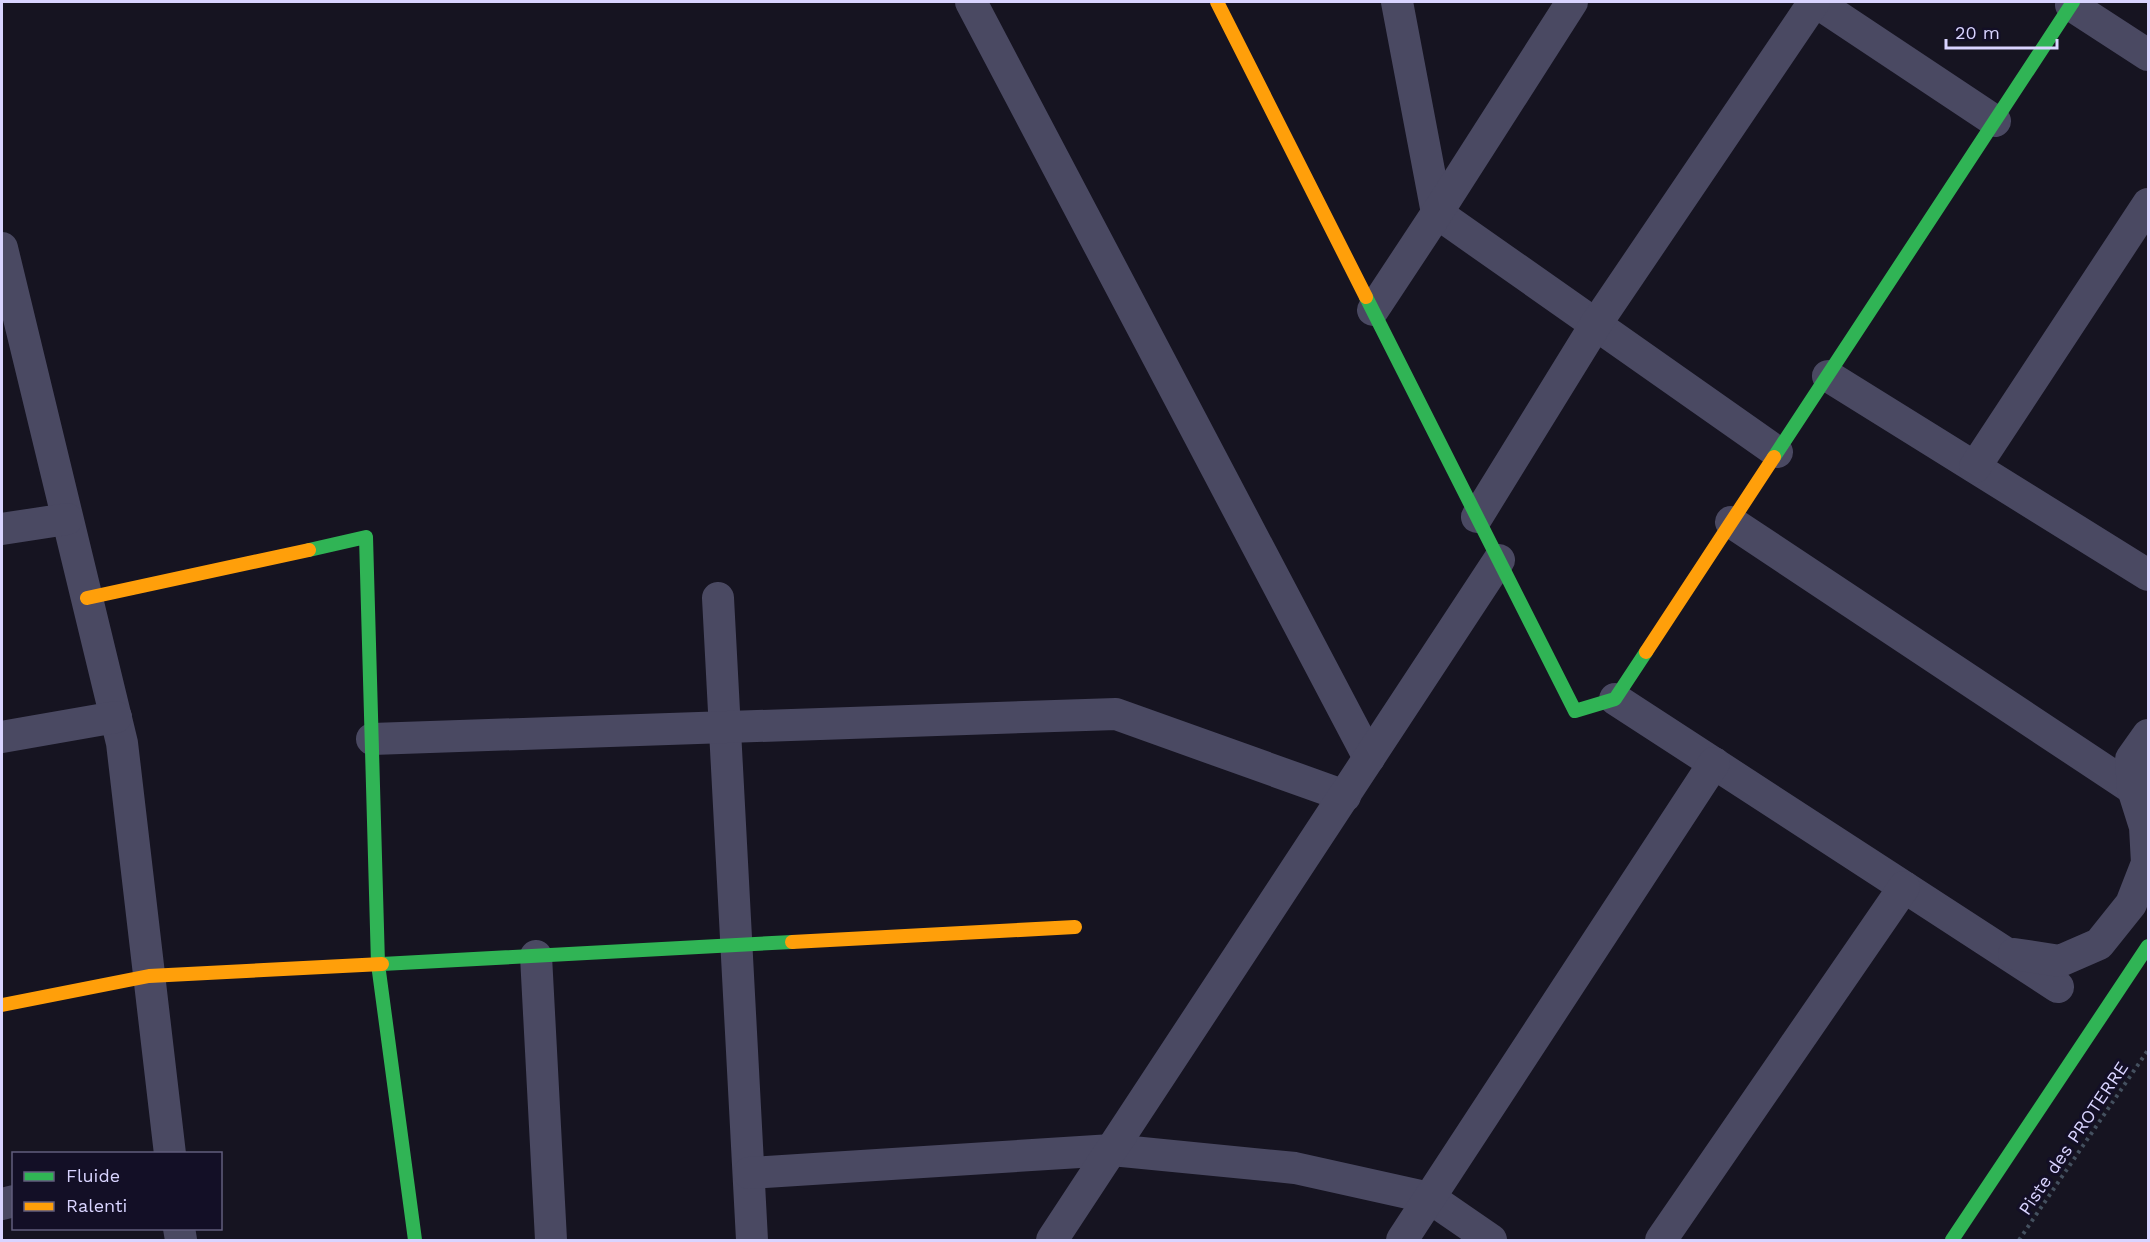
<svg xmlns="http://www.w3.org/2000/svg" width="2150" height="1242" font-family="'Work Sans',sans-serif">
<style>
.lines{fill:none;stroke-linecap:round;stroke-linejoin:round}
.path{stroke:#44505f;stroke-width:4;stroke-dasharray:3 4.5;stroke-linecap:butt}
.street{stroke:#4a4962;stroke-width:32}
.fast{stroke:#30b455;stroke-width:14}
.slow{stroke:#ff9f0a;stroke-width:14}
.labels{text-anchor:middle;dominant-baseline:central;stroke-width:6;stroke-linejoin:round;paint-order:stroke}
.street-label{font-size:18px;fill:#d9d4ff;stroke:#130f26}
</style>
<rect width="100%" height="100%" fill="#161421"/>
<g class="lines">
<path class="path" d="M2019 1240 2148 1050"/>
<g class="street">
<path d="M971 2 1369 758"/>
<path d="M1397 2 1437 213 1777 452"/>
<path d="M1816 2 1995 121"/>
<path d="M2071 5 2148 55"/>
<path d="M2 248 122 743 170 1154"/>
<path d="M1373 310 1437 213 1572 2"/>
<path d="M1828 376 2148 575"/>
<path d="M1975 467 2148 204"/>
<path d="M1477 517 1596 324 1814 2"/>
<path d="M1731 522 2133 789"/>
<path d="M2 529 67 519"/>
<path d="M718 598 752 1240"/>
<path d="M1615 699 2058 987"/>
<path d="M2 737 116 717"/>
<path d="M372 739 1116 714 1345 796"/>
<path d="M2014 954 2060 961 2099 944 2131 904 2147 863 2145 827 2133 789 2131 759 2148 735"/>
<path d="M536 956 551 1240"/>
<path d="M749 1173 1112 1150 1295 1168 1430 1198 1491 1240"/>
<path d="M2 1204 14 1201"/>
<path d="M179 1228 181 1240"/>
<path d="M1052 1240 1499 560"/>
<path d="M1402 1240 1714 763"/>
<path d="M1661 1240 1904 887"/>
</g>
<g class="fast">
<path d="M1366 297 1575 711 1615 699 1646 652"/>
<path d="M1774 457 2073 2"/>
<path d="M309 550 366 537 378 964 415 1240"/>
<path d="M382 964 792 942"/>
<path d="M1952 1240 2148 946"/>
</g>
<g class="slow">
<path d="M1217 2 1366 297"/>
<path d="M87 598 309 550"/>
<path d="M1646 652 1774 457"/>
<path d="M792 942 1075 927"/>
<path d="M2 1005 149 976 382 964"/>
</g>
</g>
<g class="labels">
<g class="street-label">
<text transform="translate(2073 1138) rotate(-56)">Piste des PROTERRE</text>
</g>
</g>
<rect width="2150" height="1242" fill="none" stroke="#d9d4ff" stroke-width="6"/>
<rect x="12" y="1152" width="210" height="78" fill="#130f26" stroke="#625e7d" stroke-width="1.5"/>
<rect x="24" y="1172" width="30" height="9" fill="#30b455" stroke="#625e7d" stroke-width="1.5"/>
<text x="66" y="1182" font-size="18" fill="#d9d4ff">Fluide</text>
<rect x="24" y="1202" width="30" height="9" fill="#ff9f0a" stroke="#625e7d" stroke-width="1.5"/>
<text x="66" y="1212" font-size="18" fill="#d9d4ff">Ralenti</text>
<path d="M1946 39v9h111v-9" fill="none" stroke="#d9d4ff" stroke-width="3"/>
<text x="1955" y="39" font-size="18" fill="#d9d4ff" stroke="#130f26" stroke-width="4.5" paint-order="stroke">20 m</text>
</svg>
